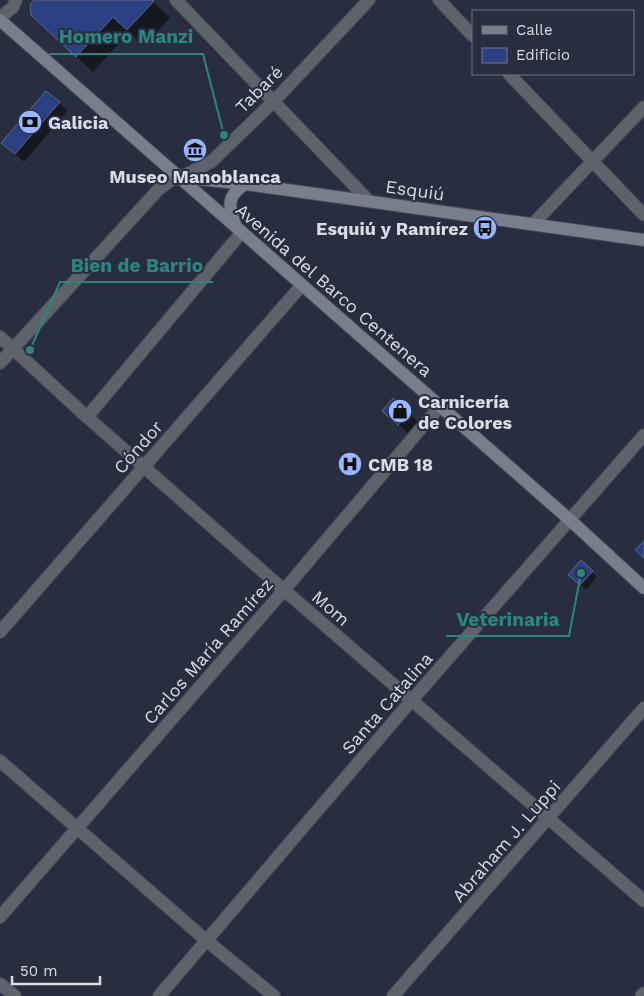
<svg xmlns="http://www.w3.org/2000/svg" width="644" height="996" font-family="'Work Sans',sans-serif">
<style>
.shadow{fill:#0007}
.building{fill:#2b3f83;stroke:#60687b}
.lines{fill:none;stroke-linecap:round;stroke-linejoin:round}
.street-casing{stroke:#444a5a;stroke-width:14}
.secondary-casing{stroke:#444a5a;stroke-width:14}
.street{stroke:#5e626b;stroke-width:12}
.secondary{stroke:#797e8c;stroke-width:12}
.labels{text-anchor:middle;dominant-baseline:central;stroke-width:4;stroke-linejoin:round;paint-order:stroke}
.street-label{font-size:18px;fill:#d7dce7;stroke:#282e3f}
.poi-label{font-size:18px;font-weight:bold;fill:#d7dce7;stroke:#282e3f;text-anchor:start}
.leader{fill:none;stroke:#2d8580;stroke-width:2}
.callout-dot{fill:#2d8580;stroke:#282e3f;stroke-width:2}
.callout-label{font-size:19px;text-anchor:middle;font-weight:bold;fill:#2d8580;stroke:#282e3f;stroke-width:4;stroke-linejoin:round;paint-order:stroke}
</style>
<rect width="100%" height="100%" fill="#282e3f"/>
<g class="shadow">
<path d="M36 0H151L170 18 144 45 129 32 93 72 49 31Z"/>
<path d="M59 103 67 111 24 162 2 142Z"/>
<path d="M384 411 408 412 424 428 415 440Z"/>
<path d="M592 572 597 577 586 589 575 580Z"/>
</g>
<g class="building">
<path d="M34 0H153L154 1 127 30 113 17 76 57 31 15 30 5Z"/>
<path d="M46 91 60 102 15 154 1 143Z"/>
<path d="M393 398 409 412 398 425 382 411Z"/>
<path d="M644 541V558L635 550Z"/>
<path d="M581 560 593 571 580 585 568 575Z"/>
</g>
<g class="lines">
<g class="street-casing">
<g id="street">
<path d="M176 0 369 201"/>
<path d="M439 0 473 36"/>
<path d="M0 18 13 7 16 0"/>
<path d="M509 74 644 215"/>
<path d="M533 224 644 107"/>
<path d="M0 337 87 417 284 590 644 901"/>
<path d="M0 363 158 190 171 180 181 177 211 162 274 101 369 0"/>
<path d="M87 417 242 232"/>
<path d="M0 632 302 285"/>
<path d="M0 761 207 941 274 996"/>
<path d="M0 917 284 590 440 406"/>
<path d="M0 984 15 996"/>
<path d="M159 996 411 701 644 435"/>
<path d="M393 996 644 708"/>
<path d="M641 996 644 993"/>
</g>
</g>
<g class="secondary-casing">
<g id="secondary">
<path d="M0 20 570 520 644 588"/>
<path d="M181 177 245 184 644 240"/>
<path d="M235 224C228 205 227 196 245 184"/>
</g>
</g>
<use href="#street" class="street"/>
<use href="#secondary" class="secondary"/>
</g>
<defs>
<g id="bank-disc" transform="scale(1.25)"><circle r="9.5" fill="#9ab5fd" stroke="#282e3f"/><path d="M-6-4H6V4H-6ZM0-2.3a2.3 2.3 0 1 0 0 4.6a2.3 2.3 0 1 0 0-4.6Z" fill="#111"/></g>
<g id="museum-disc" transform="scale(1.25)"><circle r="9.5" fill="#9ab5fd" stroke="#282e3f"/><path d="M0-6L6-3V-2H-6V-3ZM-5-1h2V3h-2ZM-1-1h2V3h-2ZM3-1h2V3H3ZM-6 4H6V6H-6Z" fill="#111"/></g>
<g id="bus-disc" transform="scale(1.25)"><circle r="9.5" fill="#9ab5fd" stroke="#282e3f"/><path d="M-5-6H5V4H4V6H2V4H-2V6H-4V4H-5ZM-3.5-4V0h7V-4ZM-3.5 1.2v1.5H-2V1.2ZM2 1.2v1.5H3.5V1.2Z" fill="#111"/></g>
<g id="shop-disc" transform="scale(1.25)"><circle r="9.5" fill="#9ab5fd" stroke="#282e3f"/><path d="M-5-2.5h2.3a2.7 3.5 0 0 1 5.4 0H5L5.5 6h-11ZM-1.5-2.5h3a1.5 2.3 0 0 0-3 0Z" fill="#111"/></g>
<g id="hospital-disc" transform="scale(1.25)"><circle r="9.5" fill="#9ab5fd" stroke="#282e3f"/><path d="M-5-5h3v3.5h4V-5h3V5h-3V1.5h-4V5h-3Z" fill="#111"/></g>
</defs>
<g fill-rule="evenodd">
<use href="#bank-disc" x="30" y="122"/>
<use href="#museum-disc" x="195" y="150"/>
<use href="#bus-disc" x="485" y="228"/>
<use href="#shop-disc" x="400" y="411"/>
<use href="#hospital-disc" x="350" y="464"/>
</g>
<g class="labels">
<g class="street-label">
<text transform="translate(259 89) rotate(-45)">Tabaré</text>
<text transform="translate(415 190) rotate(8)">Esquiú</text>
<text transform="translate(334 290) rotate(41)">Avenida del Barco Centenera</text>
<text transform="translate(138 447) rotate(-49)">Cóndor</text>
<text transform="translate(331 608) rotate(41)">Mom</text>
<text transform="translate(208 651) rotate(-49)">Carlos María Ramírez</text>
<text transform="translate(387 703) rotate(-49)">Santa Catalina</text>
<text transform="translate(506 841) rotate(-49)">Abraham J. Luppi</text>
</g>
<g class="poi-label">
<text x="48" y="122">Galicia</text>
<text x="195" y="176" text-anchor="middle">Museo Manoblanca</text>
<text x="468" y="228" text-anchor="end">Esquiú y Ramírez</text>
<text x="418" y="401">Carnicería<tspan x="418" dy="21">de Colores</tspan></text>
<text x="368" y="464">CMB 18</text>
</g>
</g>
<path class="leader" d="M224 135L203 54H49M30 350L60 282H213M581 573L569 636H446"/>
<g class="callout-dot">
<circle cx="224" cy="135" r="5"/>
<circle cx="30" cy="350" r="5"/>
<circle cx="581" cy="573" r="5"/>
</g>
<g class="callout-label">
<text x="126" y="43">Homero Manzi</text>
<text x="137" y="272">Bien de Barrio</text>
<text x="508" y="626">Veterinaria</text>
</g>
<rect x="472" y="10" width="162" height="65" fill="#282e3f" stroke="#6e7482"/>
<rect x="482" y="26" width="25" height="8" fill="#797e8c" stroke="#6e7482"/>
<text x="516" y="35" font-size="15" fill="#d7dce7">Calle</text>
<rect x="482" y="48" width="25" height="15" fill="#2b3f83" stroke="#6e7482"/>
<text x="516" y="60" font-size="15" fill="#d7dce7">Edificio</text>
<path d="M12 976v8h88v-8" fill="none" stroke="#d7dce7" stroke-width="2.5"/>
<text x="20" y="976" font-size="15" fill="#d7dce7" stroke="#282e3f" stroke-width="4" paint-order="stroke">50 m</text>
</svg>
